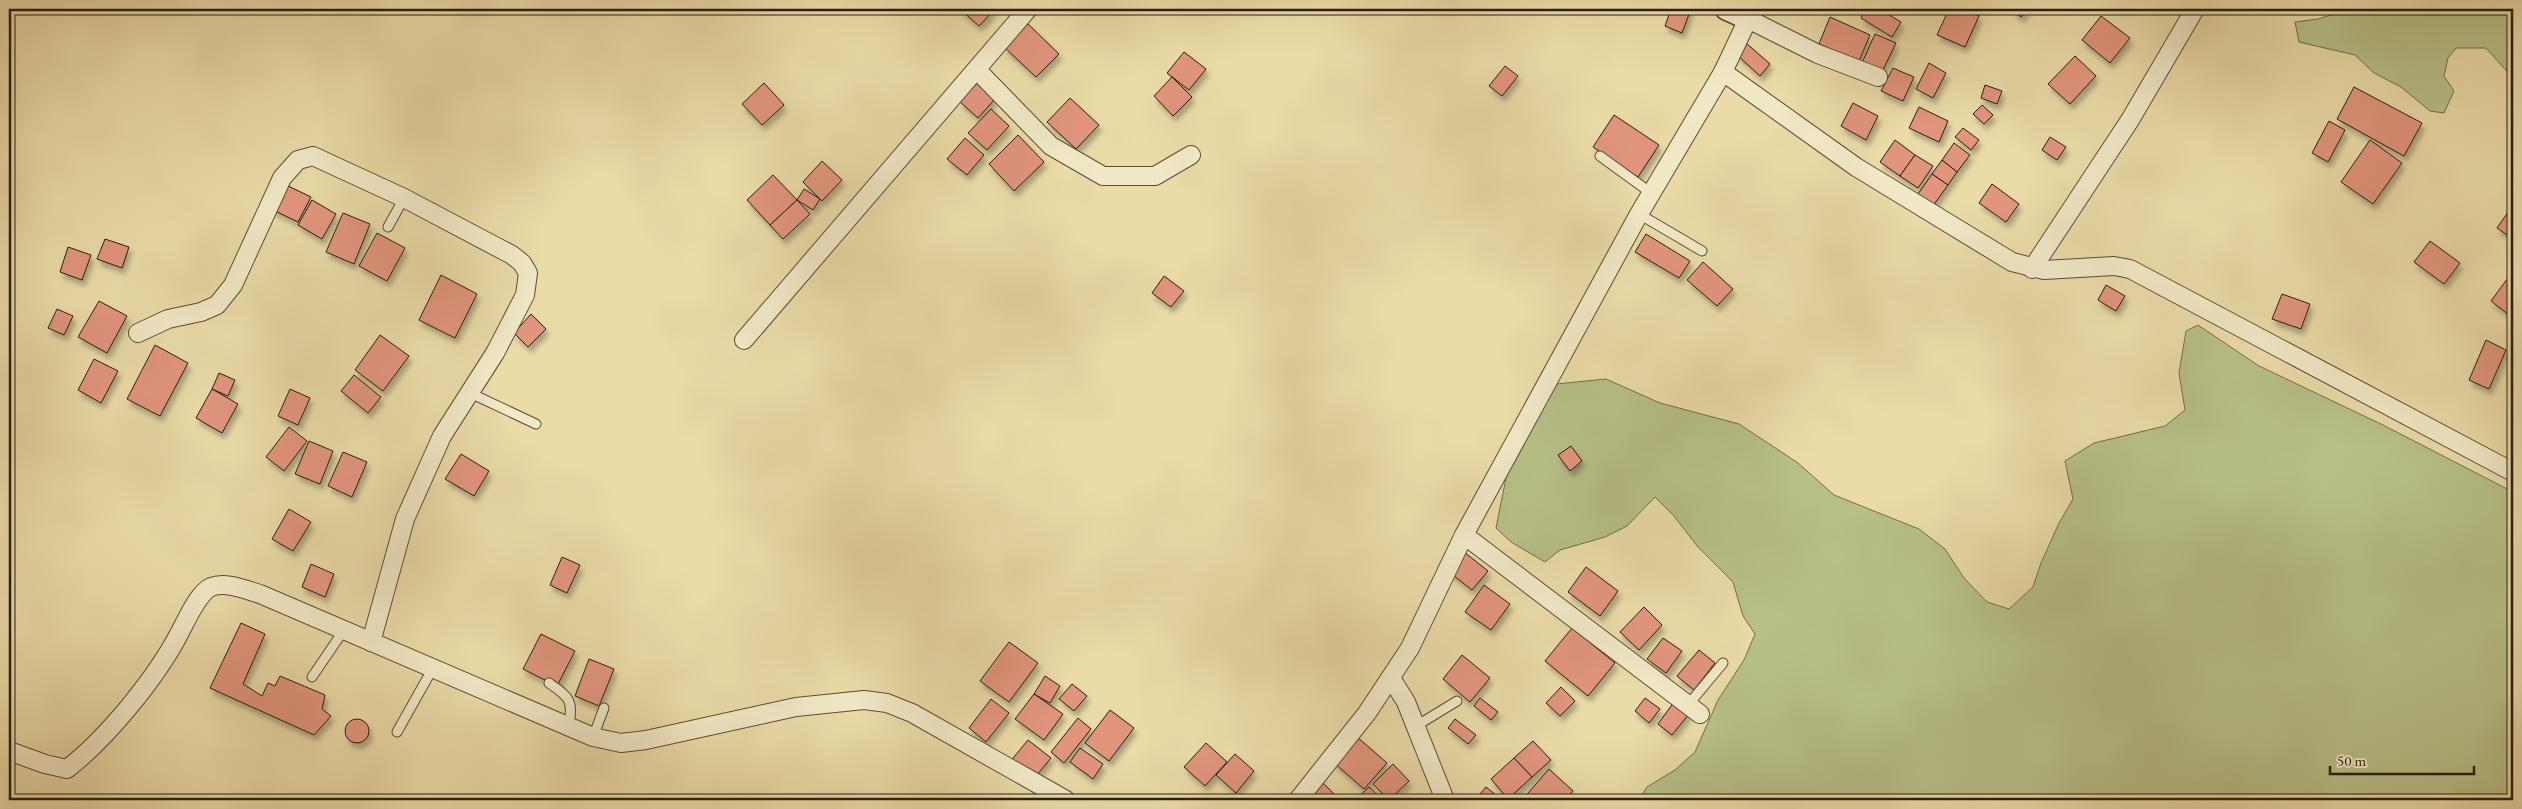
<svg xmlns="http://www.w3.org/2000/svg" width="2522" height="809" font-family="'EB Garamond',serif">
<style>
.green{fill:#b7c087;stroke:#6f6f4e}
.building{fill:#e1957d;stroke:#271e14;filter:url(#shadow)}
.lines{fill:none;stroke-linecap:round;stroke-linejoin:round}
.service-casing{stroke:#584d39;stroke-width:11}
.minor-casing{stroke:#584d39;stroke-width:20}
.tertiary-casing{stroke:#584d39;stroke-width:24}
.service{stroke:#f1e8c6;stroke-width:9}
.minor{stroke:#f1e8c6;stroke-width:18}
.tertiary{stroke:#f1e8c6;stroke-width:21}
</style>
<defs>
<filter id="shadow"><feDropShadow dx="3" dy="5.5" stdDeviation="2.5" flood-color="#0004"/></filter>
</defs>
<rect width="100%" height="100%" fill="#eadba7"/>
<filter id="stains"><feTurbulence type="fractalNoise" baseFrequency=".004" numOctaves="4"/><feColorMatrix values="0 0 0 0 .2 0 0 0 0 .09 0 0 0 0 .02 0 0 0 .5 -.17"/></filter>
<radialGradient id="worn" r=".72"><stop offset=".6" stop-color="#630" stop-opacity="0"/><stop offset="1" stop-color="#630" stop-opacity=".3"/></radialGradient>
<g class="green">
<path d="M2335 9H2513V78L2486 48H2456L2448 58 2444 76 2454 91 2444 113 2430 111 2401 87 2374 73 2355 55 2299 42 2295 22 2318 19 2334 14Z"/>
<path d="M2198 325 2259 366 2385 426 2513 492V800H1639L1647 787 1675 770 1695 752 1718 700 1744 660 1755 634 1743 616 1733 582 1698 547 1674 516 1655 497 1627 526 1605 537 1560 550 1545 562 1511 542 1496 528 1508 468 1556 384 1606 379 1660 403 1739 424 1798 463 1834 495 1919 529 1945 549 1964 578 1987 602 2009 609 2033 587 2041 563 2059 523 2073 499 2065 461 2094 443 2165 426 2185 410 2179 373 2186 331Z"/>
</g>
<g class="building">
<path d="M960 9H995L979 26Z"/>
<path d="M1671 9H1691L1682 33 1665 26Z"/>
<path d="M1866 9H1879L1901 22 1892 37 1861 18Z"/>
<path d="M1949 9H1963L1979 16 1965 47 1937 35Z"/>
<path d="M2011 9H2028L2021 17Z"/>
<path d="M2101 16 2130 38 2110 63 2082 40Z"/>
<path d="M1830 17 1870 35 1859 61 1819 44Z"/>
<path d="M1027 23 1059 54 1036 77 1004 47Z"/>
<path d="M1875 34 1896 43 1881 74 1861 65Z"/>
<path d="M1746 43 1770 64 1760 76 1736 54Z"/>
<path d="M1184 52 1206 69 1189 90 1167 73Z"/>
<path d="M2075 56 2096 76 2070 104 2048 84Z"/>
<path d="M1929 63 1946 73 1933 98 1916 89Z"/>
<path d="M1505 66 1518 76 1502 96 1489 86Z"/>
<path d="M1893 68 1914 77 1903 101 1881 91Z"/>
<path d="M1172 77 1192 97 1173 116 1154 96Z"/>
<path d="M764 83 784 105 762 125 742 104Z"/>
<path d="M977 83 995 99 978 118 960 102Z"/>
<path d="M1985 85 2002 91 1997 104 1981 98Z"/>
<path d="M2354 87 2422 123 2404 156 2337 119Z"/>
<path d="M1070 98 1099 125 1076 149 1047 122Z"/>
<path d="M1853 103 1878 116 1866 140 1841 126Z"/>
<path d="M1982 105 1993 115 1984 124 1973 114Z"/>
<path d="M1919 107 1948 121 1939 142 1909 128Z"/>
<path d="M991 109 1009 126 987 150 968 133Z"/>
<path d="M1614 115 1659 145 1638 177 1593 147Z"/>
<path d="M2329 121 2345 130 2328 162 2312 153Z"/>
<path d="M1963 128 1979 140 1971 150 1955 137Z"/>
<path d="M1018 135 1044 162 1014 191 989 164Z"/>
<path d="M2050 137 2066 147 2057 160 2042 150Z"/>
<path d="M965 138 984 155 967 175 947 159Z"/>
<path d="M1895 140 1915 155 1900 176 1880 162Z"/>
<path d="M2370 140 2402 163 2373 204 2341 182Z"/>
<path d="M1954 143 1970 155 1957 172 1942 160Z"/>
<path d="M1915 155 1933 166 1918 188 1900 176Z"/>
<path d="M1942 160 1957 172 1948 185 1932 174Z"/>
<path d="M822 161 842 180 822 201 803 182Z"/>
<path d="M1932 174 1948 185 1933 206 1918 194Z"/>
<path d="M773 175 797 200 770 225 747 200Z"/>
<path d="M284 184 311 197 298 222 271 209Z"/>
<path d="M1992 184 2019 204 2006 222 1979 203Z"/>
<path d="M804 189 820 199 813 210 797 200Z"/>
<path d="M312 200 336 214 322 239 298 225Z"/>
<path d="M797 200 810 214 783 239 770 225Z"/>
<path d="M2513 205V239L2497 228Z"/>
<path d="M343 213 370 224 354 264 326 252Z"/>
<path d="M377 233 405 248 387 281 359 266Z"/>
<path d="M1646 234 1690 261 1679 278 1635 252Z"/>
<path d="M105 239 129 247 122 268 97 259Z"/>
<path d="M2430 241 2460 263 2444 284 2414 262Z"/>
<path d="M68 247 91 255 82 280 60 272Z"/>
<path d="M1703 262 1733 289 1717 306 1687 280Z"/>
<path d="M2513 271V318L2491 301Z"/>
<path d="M441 275 477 294 455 338 419 320Z"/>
<path d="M1164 276 1184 291 1171 307 1152 293Z"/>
<path d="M2106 285 2125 296 2116 311 2098 300Z"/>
<path d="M2282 294 2310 304 2301 329 2272 319Z"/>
<path d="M99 301 127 316 107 353 78 337Z"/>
<path d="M57 309 73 316 64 335 48 328Z"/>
<path d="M531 314 546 329 528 347 514 333Z"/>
<path d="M380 335 409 356 383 391 355 370Z"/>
<path d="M2486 340 2506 350 2489 389 2469 380Z"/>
<path d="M155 345 188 363 160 416 127 399Z"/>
<path d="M94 359 118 371 101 403 78 390Z"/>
<path d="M219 373 235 380 228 396 212 389Z"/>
<path d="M354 375 381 397 368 413 341 391Z"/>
<path d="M212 389 238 404 222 433 196 418Z"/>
<path d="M290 389 310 398 298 425 278 416Z"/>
<path d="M289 427 307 441 284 471 266 457Z"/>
<path d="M309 441 333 451 320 484 295 474Z"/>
<path d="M1571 446 1582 461 1570 471 1558 455Z"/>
<path d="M343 452 367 462 352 497 328 486Z"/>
<path d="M461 454 489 471 474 496 445 479Z"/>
<path d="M289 509 311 522 293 551 272 539Z"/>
<path d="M1464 552 1488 571 1472 590 1449 572Z"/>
<path d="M562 557 580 565 567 593 550 585Z"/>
<path d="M311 564 334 574 325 597 302 587Z"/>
<path d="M1586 567 1618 591 1600 616 1568 592Z"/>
<path d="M1484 585 1510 604 1491 630 1465 612Z"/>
<path d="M1644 607 1662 625 1639 650 1620 632Z"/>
<path d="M241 623 265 634 243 684 262 696 268 683 275 686 280 676 325 695 322 709 331 716 314 735 210 688Z"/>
<path d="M1572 628 1615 663 1588 696 1545 661Z"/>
<path d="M541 634 575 651 557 686 523 669Z"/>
<path d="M1663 638 1682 651 1666 673 1647 659Z"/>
<path d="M1009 642 1038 663 1009 702 980 681Z"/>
<path d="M1699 650 1715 663 1694 690 1677 676Z"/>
<path d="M1462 655 1490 678 1470 702 1443 679Z"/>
<path d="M589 659 614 669 599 706 575 696Z"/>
<path d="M1045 676 1060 686 1050 703 1034 694Z"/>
<path d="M1072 684 1087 696 1074 711 1059 699Z"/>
<path d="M1561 687 1575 701 1560 716 1546 703Z"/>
<path d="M1034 694 1063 714 1044 740 1015 719Z"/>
<path d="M1480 698 1498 712 1491 720 1474 706Z"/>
<path d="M1645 698 1660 709 1649 723 1635 711Z"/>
<path d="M991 699 1009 713 986 742 969 728Z"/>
<path d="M1674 702 1689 714 1672 735 1658 724Z"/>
<path d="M1110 710 1134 728 1109 761 1085 743Z"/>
<path d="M1078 718 1091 729 1064 763 1051 752Z"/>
<path d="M1455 719 1476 735 1468 744 1448 728Z"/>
<circle cx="357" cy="731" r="12"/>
<path d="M1356 736 1387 763 1364 789 1333 762Z"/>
<path d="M1028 740 1051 758 1032 781 1009 763Z"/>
<path d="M1533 741 1551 760 1532 777 1514 758Z"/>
<path d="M1206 743 1227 762 1205 786 1184 767Z"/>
<path d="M1080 748 1103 764 1093 779 1070 762Z"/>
<path d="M1235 754 1254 771 1236 793 1216 775Z"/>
<path d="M1514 758 1532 777 1508 799 1491 779Z"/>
<path d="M1393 764 1409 781 1389 800 1373 784Z"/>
<path d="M1549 769 1573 791 1565 800H1522Z"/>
<path d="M1319 779 1340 800H1308Z"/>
<path d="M1369 787 1383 800H1355Z"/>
<path d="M1486 787 1502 800H1475Z"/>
</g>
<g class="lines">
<g class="service-casing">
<g id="service">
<path d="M1600 156 1651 193"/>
<path d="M1639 214 1702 251"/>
<path d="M388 227 404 198"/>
<path d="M470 393 536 424"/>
<path d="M312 677 344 630"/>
<path d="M549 683C570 698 573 699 569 726"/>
<path d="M1688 705 1723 663"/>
<path d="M1416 726 1457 701"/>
<path d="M397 732 433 668"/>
<path d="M593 737 604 708"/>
</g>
</g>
<g class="minor-casing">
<g id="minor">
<path d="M977 70 1051 146 1103 176H1155L1191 155"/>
<path d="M1723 72 1856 167 2012 262 2044 270 2114 266 2130 269 2513 472"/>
<path d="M2032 269 2130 120 2195 9"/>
<path d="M138 333 168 319 201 312 217 305 233 285 282 178 298 160 313 156 404 198 512 255 522 263 528 273 525 295 495 353 442 436 405 519 371 642"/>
<path d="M744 340 1028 9"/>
<path d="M1464 535 1700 714"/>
<path d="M1391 678 1406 702 1445 800"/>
<path d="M9 751 45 764 67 769C107 738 156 678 179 634 186 621 198 593 211 587 226 581 246 590 260 594L593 737 621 743 646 740 796 707 864 700 887 703 912 713 1066 800"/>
<path d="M1298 800 1367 713 1410 648 1464 535 1639 214 1723 72 1748 19 1818 54 1878 77"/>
</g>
</g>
<g class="tertiary-casing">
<path id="tertiary" d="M1726 9 1748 19 1753 9"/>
</g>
<use href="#service" class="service"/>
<use href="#minor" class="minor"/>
<use href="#tertiary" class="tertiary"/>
</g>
<rect width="2522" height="809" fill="none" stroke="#eadba7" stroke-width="30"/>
<rect x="10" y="10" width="2502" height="789" fill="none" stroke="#271e14" stroke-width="2.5"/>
<rect x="15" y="15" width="2492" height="779" fill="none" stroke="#271e14"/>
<path d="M2330 766v8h144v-8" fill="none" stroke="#271e14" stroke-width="2.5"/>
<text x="2337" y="766" font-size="15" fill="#271e14" stroke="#f1e8c6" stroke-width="4" paint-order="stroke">50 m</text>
<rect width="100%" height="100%" filter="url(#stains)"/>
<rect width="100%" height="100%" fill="url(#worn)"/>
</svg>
